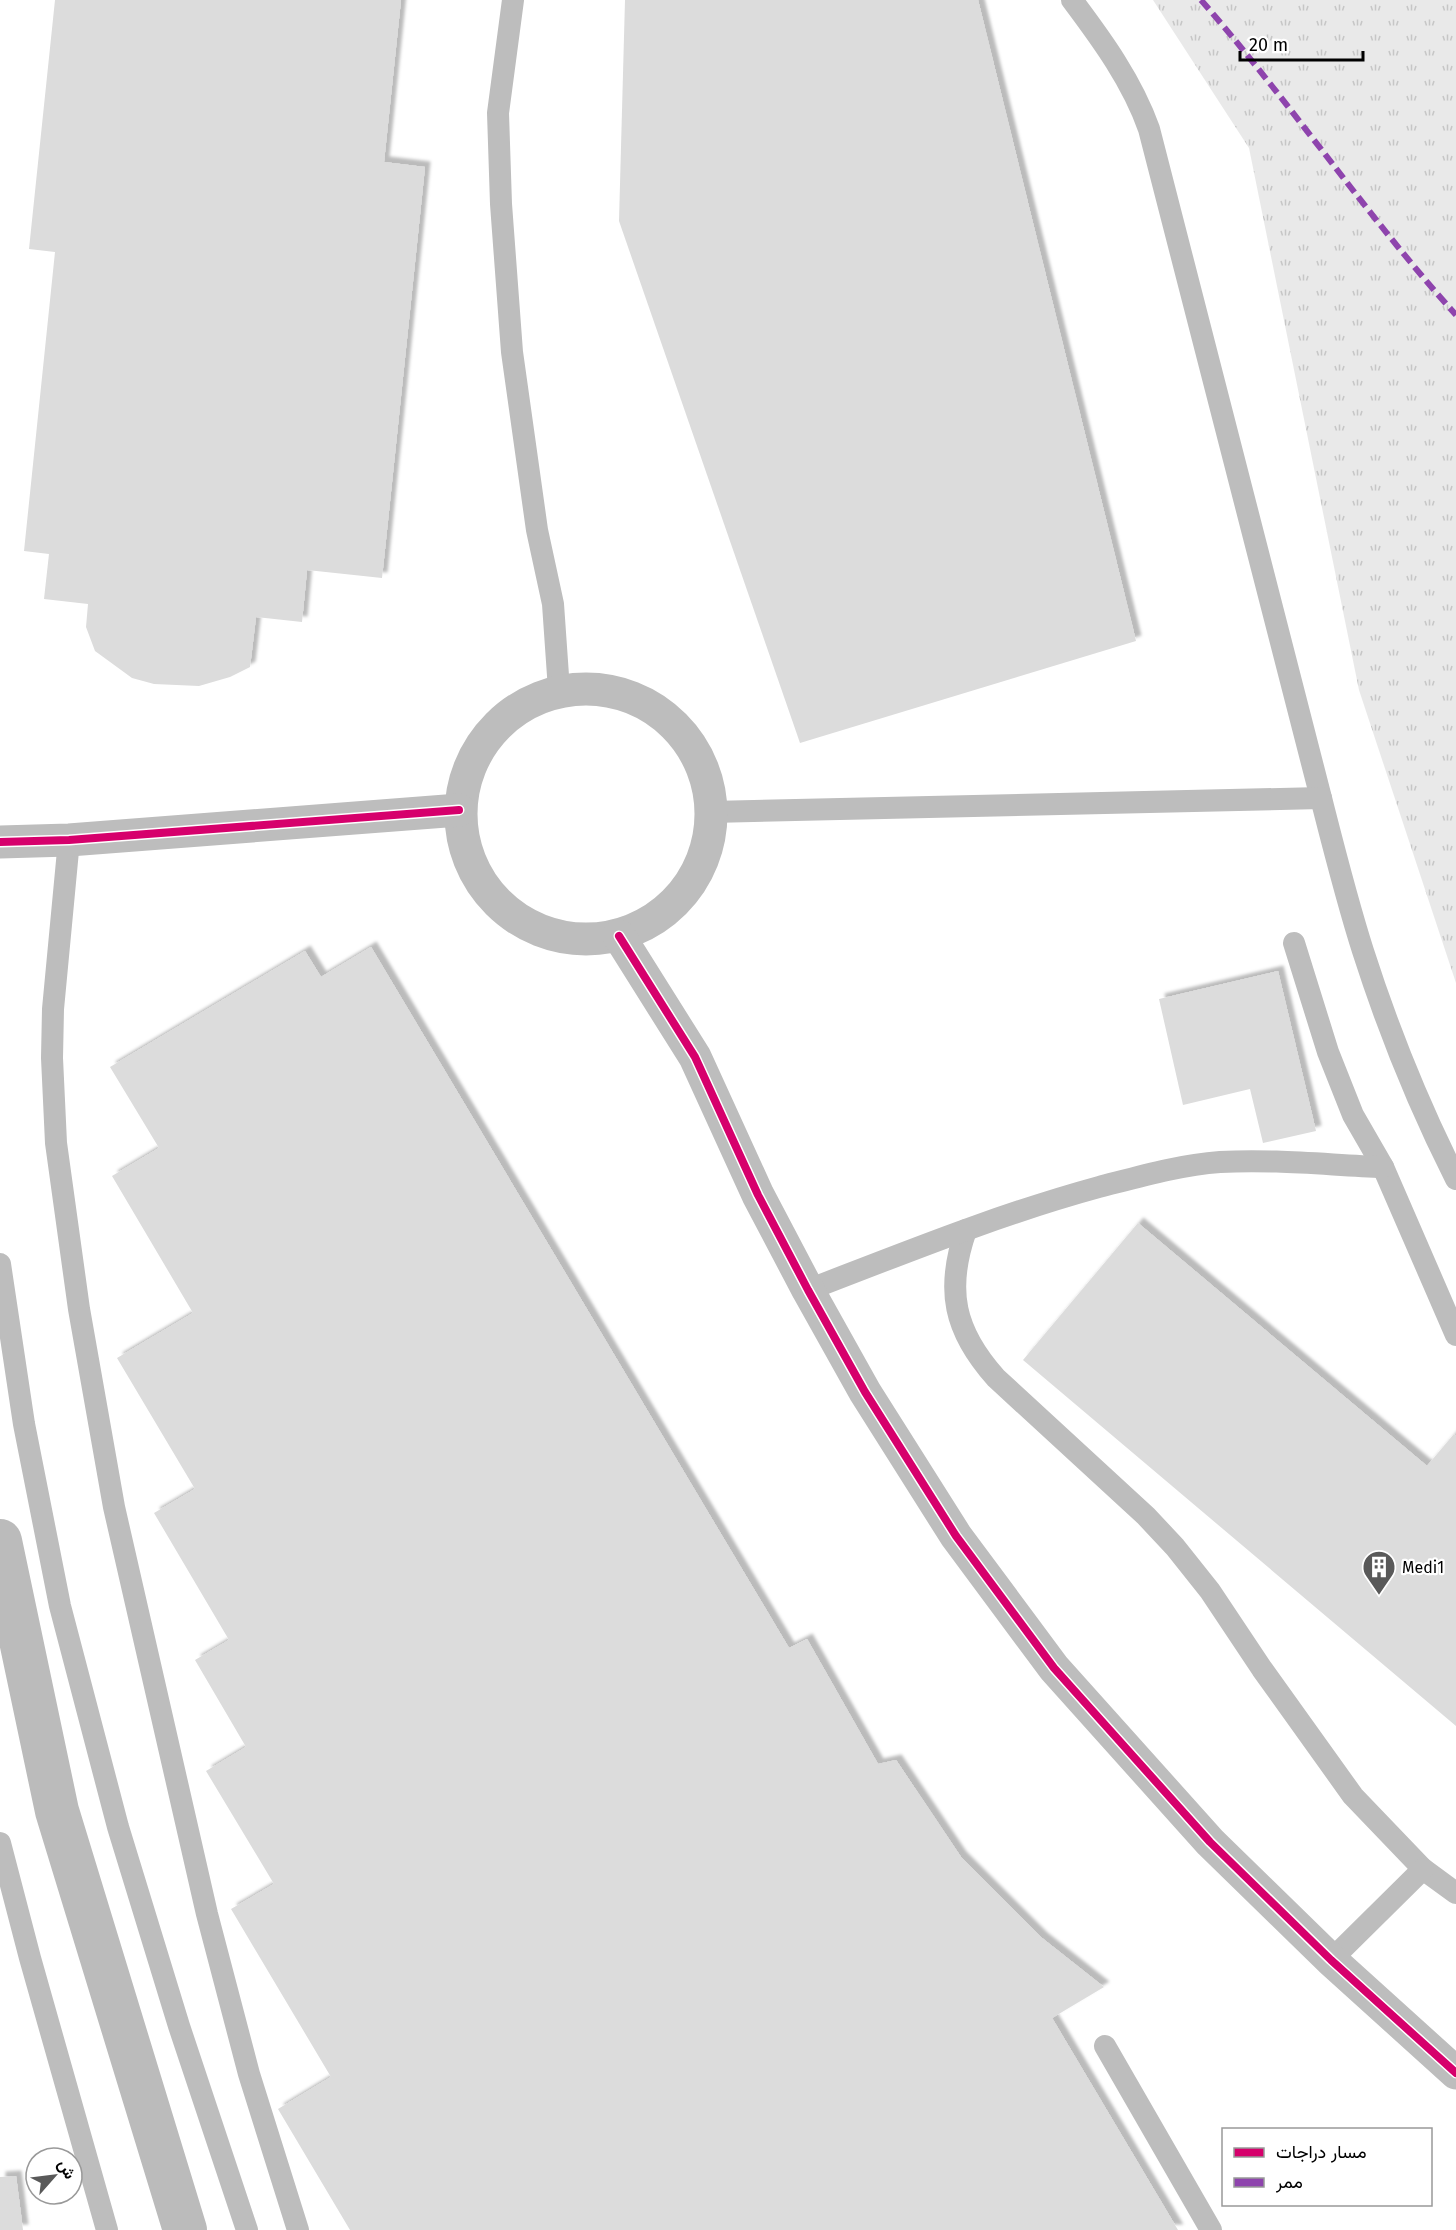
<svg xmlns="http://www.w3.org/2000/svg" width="1456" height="2230" font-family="'Fira Sans',Vazirmatn,sans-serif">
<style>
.grass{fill:url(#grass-tufts)}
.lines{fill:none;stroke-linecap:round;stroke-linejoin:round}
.canal{stroke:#bbb;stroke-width:44}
.building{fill:#dcdcdc;filter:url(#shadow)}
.service{stroke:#bdbdbd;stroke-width:22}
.minor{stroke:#bdbdbd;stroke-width:33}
.quiet{stroke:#8e44ad;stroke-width:6;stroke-dasharray:12 6;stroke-linecap:butt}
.cycleway-casing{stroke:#fff;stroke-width:11}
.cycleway{stroke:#d6006c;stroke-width:8}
.labels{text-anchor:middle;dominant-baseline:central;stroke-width:4.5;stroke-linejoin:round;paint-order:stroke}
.poi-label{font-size:16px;fill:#000;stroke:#fff;text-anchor:start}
</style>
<defs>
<pattern id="grass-tufts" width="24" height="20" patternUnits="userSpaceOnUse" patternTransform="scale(1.5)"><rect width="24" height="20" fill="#e9e9e9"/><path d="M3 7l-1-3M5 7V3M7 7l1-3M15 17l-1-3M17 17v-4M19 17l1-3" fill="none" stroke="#c6c6c6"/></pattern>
<filter id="shadow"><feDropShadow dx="5.5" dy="-5.5" stdDeviation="1.5" flood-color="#0004"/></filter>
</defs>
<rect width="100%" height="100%" fill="#fff"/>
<path class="grass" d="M1153 0H1456V983L1359 690 1249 148Z"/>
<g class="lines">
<path class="canal" d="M0 1541 57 1811 185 2230"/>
</g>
<g class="building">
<path d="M55 0H401L384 162 425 167 382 578 307 570 302 622 256 617 250 667 230 677 199 686 154 684 132 678 95 651 86 627 88 604 44 599 49 554 24 551 55 252 29 249Z"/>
<path d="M625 0H978L1136 641 800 743 619 221Z"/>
<path d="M371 947 789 1648 807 1639 878 1764 896 1760 961 1857 1042 1938 1104 1987 1052 2018 1178 2230H350L278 2109 331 2077 231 1909 274 1884 206 1771 246 1747 195 1660 229 1640 154 1513 195 1489 117 1358 193 1313 112 1176 159 1148 110 1067 305 951 321 977Z"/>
<path d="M1278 971 1316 1131 1263 1143 1250 1089 1183 1105 1159 999Z"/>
<path d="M1138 1223 1427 1466 1454 1434 1456 1436V1726L1023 1360Z"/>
<path d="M16 2176 23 2230H0V2177Z"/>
</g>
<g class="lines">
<g class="service">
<path d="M513 0 498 113 501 204 512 352 537 530 553 604 559 690"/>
<path d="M1072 0C1102 40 1132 81 1149 129L1321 798"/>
<path d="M711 812 1321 798C1334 849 1347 901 1363 951 1388 1029 1419 1106 1456 1179"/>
<path d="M69 840 53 1009 52 1058 56 1143 79 1309 114 1507 207 1914 249 2074 298 2230"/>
<path d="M1294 943 1328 1052 1353 1115 1383 1167 1456 1335"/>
<path d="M966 1230C945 1290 954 1331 996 1378L1146 1516 1175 1547 1210 1591 1262 1669 1353 1796 1423 1869 1456 1893"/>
<path d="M0 1264 24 1424 60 1606 118 1827 179 2026 247 2230"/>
<path d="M808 1290C904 1253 1000 1214 1099 1187 1138 1177 1179 1165 1220 1162 1274 1159 1329 1165 1383 1167"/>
<path d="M0 1843 30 1958 107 2230"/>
<path d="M1331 1960 1423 1869"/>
<path d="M1105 2046 1211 2230"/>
</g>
<g class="minor">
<circle cx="586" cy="814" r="125"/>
<path d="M0 842 69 840 459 810"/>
<path d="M619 936 695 1057 758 1195 808 1290 865 1392 956 1536 1054 1668 1210 1842 1331 1960 1456 2073"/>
</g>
<path class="quiet" d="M1201 0C1290 102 1366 215 1456 315"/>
<g class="cycleway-casing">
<g id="cycleway">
<path d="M0 842 69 840 459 810"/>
<path d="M619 936 695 1057 758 1195 808 1290 865 1392 956 1536 1054 1668 1210 1842 1331 1960 1456 2073"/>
</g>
</g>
<use href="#cycleway" class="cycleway"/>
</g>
<defs>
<g id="building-pin" transform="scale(1.725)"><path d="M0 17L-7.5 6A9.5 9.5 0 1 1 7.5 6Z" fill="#595959" stroke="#fff"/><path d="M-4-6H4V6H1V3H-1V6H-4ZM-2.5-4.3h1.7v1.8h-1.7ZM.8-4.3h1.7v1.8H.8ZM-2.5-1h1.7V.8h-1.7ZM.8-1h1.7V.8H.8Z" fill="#fff"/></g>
</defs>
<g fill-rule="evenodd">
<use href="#building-pin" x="1379" y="1567"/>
</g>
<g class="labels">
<g class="poi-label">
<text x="1402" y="1567">Medi1</text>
</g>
</g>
<rect x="1222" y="2128" width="210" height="78" fill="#ffffff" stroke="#999999" stroke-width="1.5"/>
<rect x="1234" y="2148" width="30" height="9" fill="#d6006c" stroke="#999999" stroke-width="1.5"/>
<text x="1276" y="2158" font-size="18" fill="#000000">مسار دراجات</text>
<rect x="1234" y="2178" width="30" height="9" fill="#8e44ad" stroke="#999999" stroke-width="1.5"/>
<text x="1276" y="2188" font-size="18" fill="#000000">ممر</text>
<g transform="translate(54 2176) rotate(62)"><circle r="28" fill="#ffffff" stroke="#999999" stroke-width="1.5"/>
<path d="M0-4.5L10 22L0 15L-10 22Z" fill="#595959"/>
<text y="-9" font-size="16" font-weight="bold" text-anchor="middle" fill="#000000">ش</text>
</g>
<path d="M1240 51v9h123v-9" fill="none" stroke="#000000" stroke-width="3"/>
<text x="1249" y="51" font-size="18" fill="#000000" stroke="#ffffff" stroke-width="4.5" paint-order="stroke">20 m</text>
</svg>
